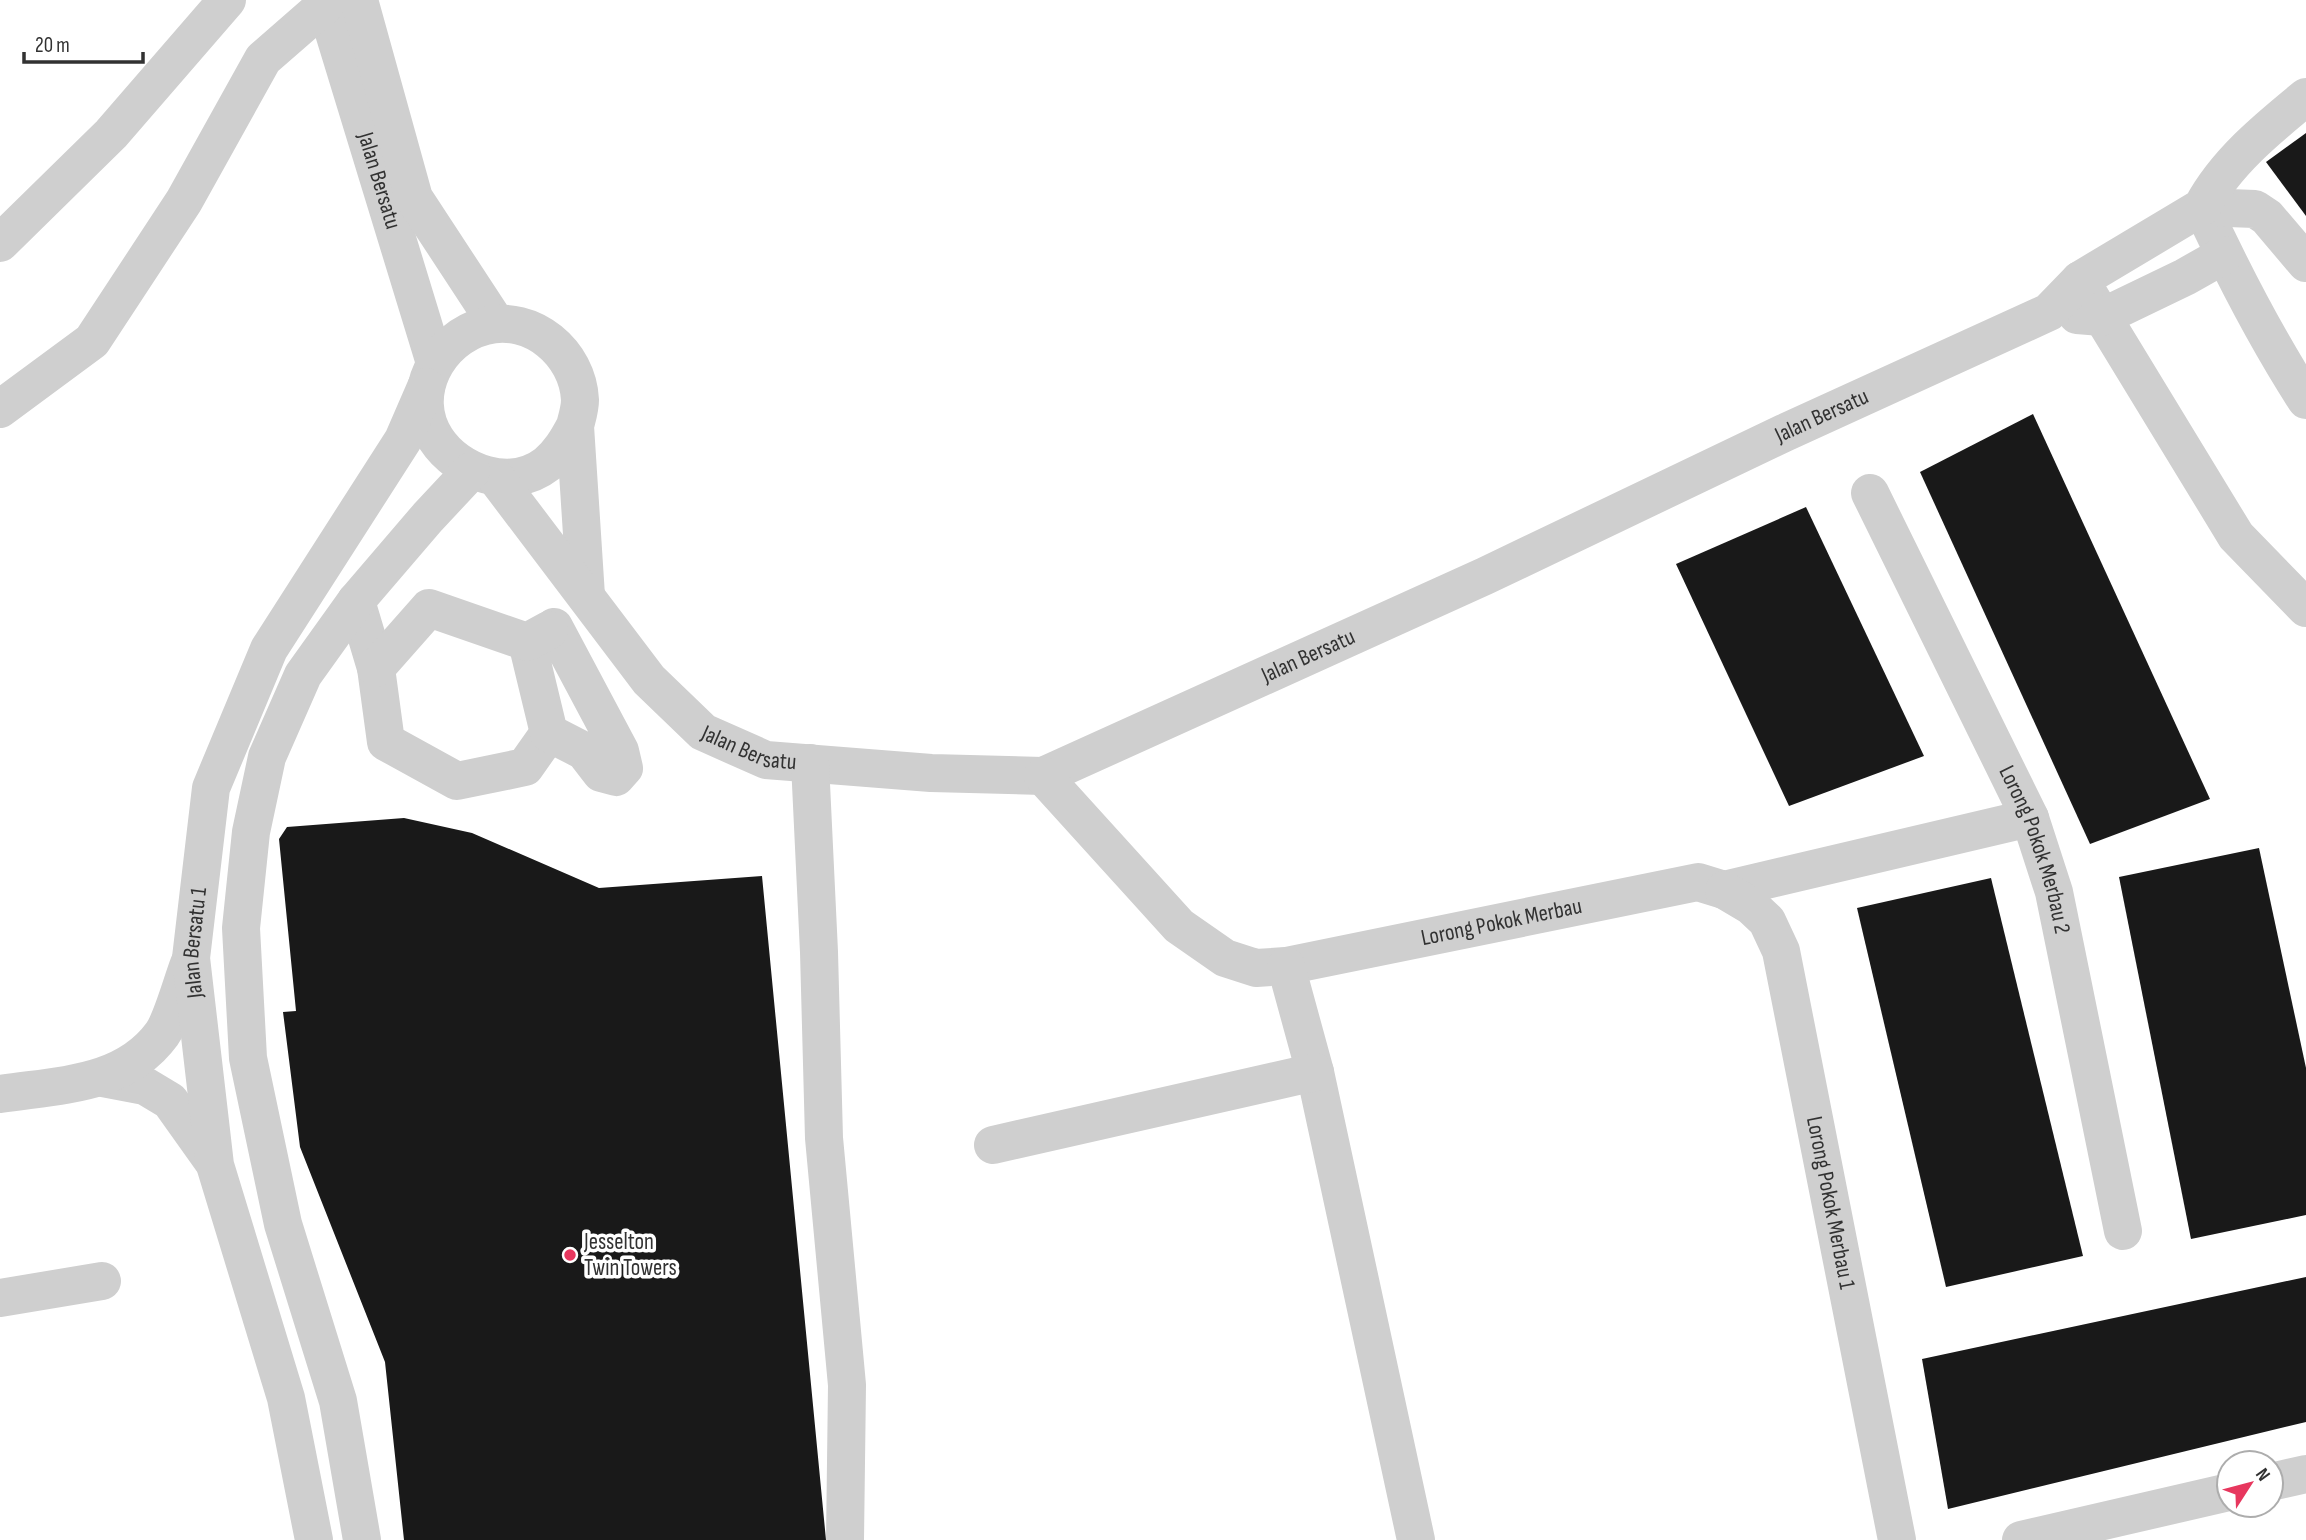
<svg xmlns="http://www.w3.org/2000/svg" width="2306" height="1540" font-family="'Sofia Sans Condensed',sans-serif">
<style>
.building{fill:#191919}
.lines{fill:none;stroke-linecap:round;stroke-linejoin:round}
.minor{stroke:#cfcfcf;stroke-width:38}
.poi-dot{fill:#e7375e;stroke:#fff;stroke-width:2.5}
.labels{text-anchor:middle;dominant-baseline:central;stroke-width:7;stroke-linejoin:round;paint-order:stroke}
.street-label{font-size:23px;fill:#323232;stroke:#fff}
.poi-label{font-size:23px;fill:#323232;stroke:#fff;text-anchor:start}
</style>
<rect width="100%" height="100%" fill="#fff"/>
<g class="building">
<path d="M2306 133V216L2266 162Z"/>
<path d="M2033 414 2210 799 2090 844 1920 472Z"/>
<path d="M1806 507 1924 756 1789 806 1676 564Z"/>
<path d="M404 818 472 833 599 888 762 876 826 1540H404L385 1362 300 1147 283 1012 296 1011 279 839 287 827Z"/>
<path d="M2259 848 2306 1068V1215L2191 1239 2119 877Z"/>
<path d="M1991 878 2083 1256 1946 1287 1857 908Z"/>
<path d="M2306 1277V1422L1948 1509 1922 1359Z"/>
</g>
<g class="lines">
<g class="minor">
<path id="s1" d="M324 0 435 363"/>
<path d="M359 0 414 198 496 323"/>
<path d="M2202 207C2233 274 2266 338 2306 400"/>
<path d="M2202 207 2255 209 2267 217 2306 263"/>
<path d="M0 243 111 134 227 0"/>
<path d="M2080 280 2236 536 2306 608"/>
<path d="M2077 315 2102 317 2185 277 2224 255"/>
<path d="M0 409 92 341 184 201 263 59 325 5"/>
<path d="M575 426C567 441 560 453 547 464 511 492 458 473 436 439 407 395 438 338 485 326 532 314 578 353 580 400 580 409 577 418 575 426L586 596"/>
<path id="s2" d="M496 478 649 680 703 732 766 760 931 773 1043 776 1485 576 1784 433 2049 312 2080 280 2202 207C2225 163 2268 128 2306 97"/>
<path id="s3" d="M1870 493 2030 818 2054 892 2123 1231"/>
<path d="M356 601 376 668 386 742 457 781 525 767 549 733"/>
<path d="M527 642 549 733 584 751 601 773 616 777 624 768 620 751 554 627"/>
<path d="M376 668 429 608 527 642 549 630"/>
<path d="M810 763 819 952 824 1138 847 1385 845 1540"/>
<path id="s4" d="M1043 776 1179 926 1225 958 1256 968 1286 966 1698 882 1724 890 2030 818"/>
<path id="s5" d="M1724 890 1751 906 1767 921 1781 951 1897 1540"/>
<path d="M1286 966 1315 1072 1416 1540"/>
<path d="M103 1078 145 1086 170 1101 212 1160"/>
<path d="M0 1094C58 1085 124 1086 162 1034 172 1020 182 982 189 964"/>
<path d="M993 1145 1315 1072"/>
<path d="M0 1298 102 1281"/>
<path d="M2271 1482 2306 1474"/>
<path id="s6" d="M314 1540 286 1398 215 1165 191 958 211 788 269 649 403 440 426 387"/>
<path d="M362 1540 338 1401 283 1224 248 1058 241 928 251 832 267 757 303 675 356 601 428 517 471 471"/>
<path d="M2021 1540 2229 1492"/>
</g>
</g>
<circle class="poi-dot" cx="570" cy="1255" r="7"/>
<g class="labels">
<g class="street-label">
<text stroke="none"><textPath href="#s1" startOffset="189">Jalan Bersatu</textPath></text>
<text stroke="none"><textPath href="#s2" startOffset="1533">Jalan Bersatu</textPath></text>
<text stroke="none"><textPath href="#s2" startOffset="966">Jalan Bersatu</textPath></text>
<text stroke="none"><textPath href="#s2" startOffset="378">Jalan Bersatu</textPath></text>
<text stroke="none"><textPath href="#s3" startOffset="394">Lorong Pokok Merbau 2</textPath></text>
<text stroke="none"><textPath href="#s4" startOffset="541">Lorong Pokok Merbau</textPath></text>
<text stroke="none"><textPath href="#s6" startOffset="612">Jalan Bersatu 1</textPath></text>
<text stroke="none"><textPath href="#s5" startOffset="343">Lorong Pokok Merbau 1</textPath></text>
</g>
<g class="poi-label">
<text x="584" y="1242">Jesselton<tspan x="584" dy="26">Twin Towers</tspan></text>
</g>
</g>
<g transform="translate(2250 1484) rotate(54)"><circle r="33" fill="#ffffff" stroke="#adadad" stroke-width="2"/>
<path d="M0-5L12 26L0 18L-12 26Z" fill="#e7375e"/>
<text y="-10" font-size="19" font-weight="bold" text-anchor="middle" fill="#323232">N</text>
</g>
<path d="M24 52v10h119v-10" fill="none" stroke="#323232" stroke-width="3.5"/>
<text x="35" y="52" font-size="21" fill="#323232" stroke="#ffffff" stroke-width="5" paint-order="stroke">20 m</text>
</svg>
